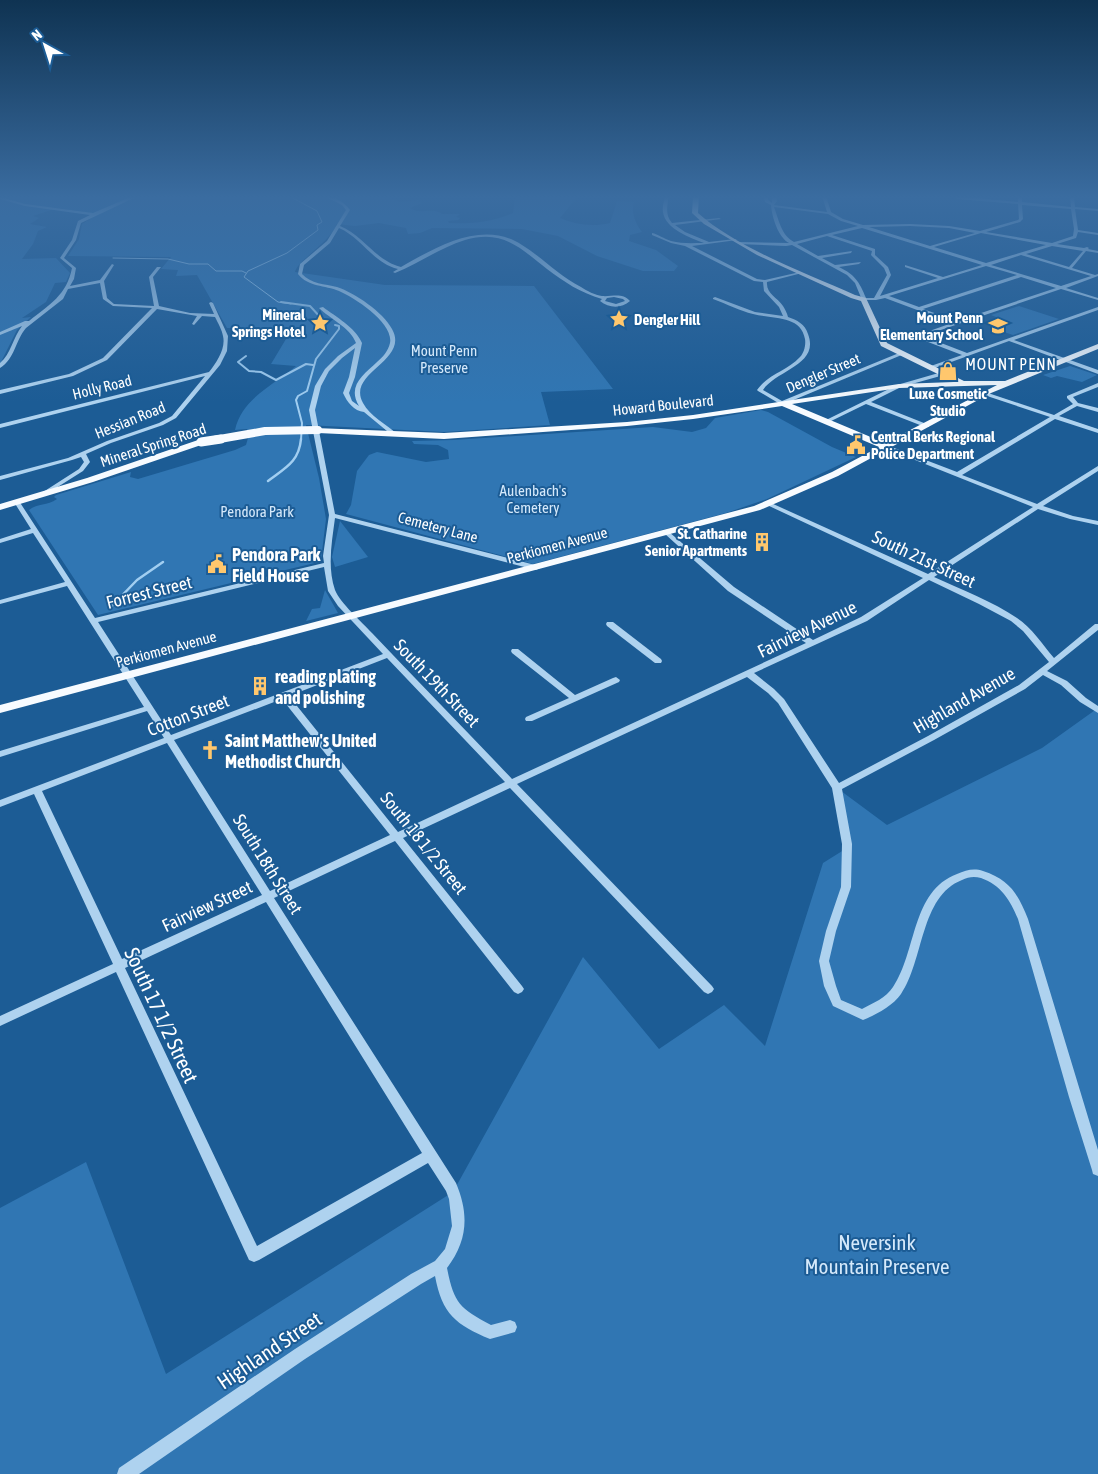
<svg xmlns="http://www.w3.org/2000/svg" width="1098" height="1474" font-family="'Asap Condensed',sans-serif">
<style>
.green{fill:#3076b3}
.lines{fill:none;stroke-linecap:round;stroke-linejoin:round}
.stream-far2{stroke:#a1cef1;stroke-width:1}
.stream-far1{stroke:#a1cef1;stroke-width:2}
.stream{stroke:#a1cef1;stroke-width:2.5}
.minor{fill:#aed2ef;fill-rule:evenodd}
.major{fill:#f7fbff;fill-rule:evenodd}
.major-bridge-far1{stroke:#f7fbff;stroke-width:8}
.major-bridge{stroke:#f7fbff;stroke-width:9}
.labels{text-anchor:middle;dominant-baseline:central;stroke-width:4;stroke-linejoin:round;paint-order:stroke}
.far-poi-label{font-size:15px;font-weight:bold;fill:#fff;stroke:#1c5c95;text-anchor:end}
.far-park-label{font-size:15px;fill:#d5e9fb;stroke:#1c5c95}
.far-street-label{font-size:15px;fill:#fff;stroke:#1c5c95}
.far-quarter-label{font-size:16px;letter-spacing:1px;fill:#fff;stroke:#1c5c95}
.poi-label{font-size:18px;font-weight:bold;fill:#fff;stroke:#1c5c95;text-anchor:start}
.street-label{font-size:18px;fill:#fff;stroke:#1c5c95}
.near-street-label{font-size:21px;fill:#fff;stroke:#1c5c95}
.near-park-label{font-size:21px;fill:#d5e9fb;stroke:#1c5c95}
</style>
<rect width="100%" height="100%" fill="#1c5c95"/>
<g class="green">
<path d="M0 196H392V199L400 202 418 200 422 203 410 208C419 215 433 207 442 214H460L456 217 460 218 458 220 448 221 449 223C472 224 492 222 513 213L515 197 487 196H578L560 218C576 225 593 227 610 223L617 201 634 202C631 214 635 222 642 232L630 235 629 241 656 250 678 266 674 271H643L597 256 558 236 522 229 432 228 420 233 408 234 406 228 379 223 355 226 337 224C331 241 296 262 295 272L385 285 534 286 613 389 541 392 550 425 444 432 306 425 319 478 326 519 321 560 319 562 98 615 29 510C38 503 47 506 57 499L54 497 56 495 131 472 130 477 138 479 235 450 246 445 248 438 247 429 235 430C242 398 273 386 296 366L271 364 292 329 227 328 197 275 176 276 178 270 161 269 171 257 68 256 79 239 82 224 98 214 57 208 33 216 39 218 30 224 47 227 38 231 33 244 22 259 56 258 70 273 66 282 55 283 46 302 22 318 31 317 17 330 0 364Z"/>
<path d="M1019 306 1059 319 1013 335 992 328 1009 322 991 315Z"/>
<path d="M1070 366 1097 375 1082 382 1057 376 1051 378 1043 375Z"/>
<path d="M761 410 768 412 832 447 856 457 767 499 726 513 533 564 346 514 351 505 357 471 369 455 377 452 426 462 449 459 448 450 438 445 414 444 412 441 453 440 653 427 692 432 706 428 715 418Z"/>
<path d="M340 521 368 557 335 567 332 557Z"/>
<path d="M325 590 338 613 306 621 312 609 320 608Z"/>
<path d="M1098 708V1474H0V1208L86 1162 166 1374 453 1192 583 957 659 1049 724 1005 765 1046 823 863 847 848 837 788 887 825 1042 748Z"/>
</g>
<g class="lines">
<g class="stream-far2">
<path d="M289 196 317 211 322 222 317 225 318 230 287 253 248 271 244 277 278 302 291 304"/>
<path d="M113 258 168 259 189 264H208L216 271H242L246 273"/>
</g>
<g class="stream-far1">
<path d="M281 302 310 306 321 318"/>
<path d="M246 356 238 362 249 371 261 372 276 380 306 364 313 365"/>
<path d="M301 440 302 423 296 400 298 396 307 391 316 359 339 329V326L335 325"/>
</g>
<g class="stream">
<path d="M268 481C285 468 299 462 301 439"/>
<path d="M110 608 137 580 163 562"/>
</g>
<g class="minor">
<path d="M133 196H138L81 223 76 240 64 258 76 268 74 279 70 286 100 280 112 264 114 265 104 281 107 298 114 304 154 306 149 277 157 267H161L153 277 159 306 190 313 214 314 209 303 211 302 213 303 228 336 227 351 220 365 176 418 163 425 111 443 86 454 90 462 83 471 45 495H41L40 494 79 469 84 462 81 457 72 460 0 480V476L68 458 107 441 159 423 172 416 205 376 0 428V424L209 372C217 362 226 348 223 336 222 330 218 323 215 317L202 316 194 325 192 324 197 316 157 309 107 360 73 376 0 394V390L69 374 103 358 152 308 113 306 103 299 100 283 68 289 63 299 26 328C15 341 15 359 0 368V363C11 354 13 337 22 326L0 335V332L25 321H29C49 305 67 295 72 268L60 258 72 240 78 221 90 215 25 206 0 199V197L25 204 93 213Z"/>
<path d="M324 196C334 196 344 202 350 210L340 226C364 236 376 261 401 267 436 247 483 219 522 245 543 258 559 276 581 287 587 291 595 295 602 296 612 297 622 292 630 301 621 309 609 308 600 301L602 299C581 293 564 282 547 269 520 248 503 229 465 240 440 248 419 263 395 273L393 272 398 269C373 263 362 238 339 228L330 243 304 265 302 274C311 284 325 284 337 287 355 293 383 312 392 329 410 361 346 372 363 403 370 416 386 424 397 434V436H393L364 412C354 411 347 402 343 393L349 377 355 348 342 358 329 371 321 386 315 410 335 514 539 566 540 568 536 570 335 518C332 541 327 567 335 590 341 604 361 621 372 633 418 682 466 730 512 779L806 643 728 591 665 534V532H669L734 587 813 640 861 617 923 578 767 505V503H771L928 574 1033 507 885 448V446H889L957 472 1050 417 981 394V392H985L1054 415 1073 404 1067 398V396L1098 383V387L1073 397 1078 403 1098 408V412L1077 406 1059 416 1098 429V433L1055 419 962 475 1037 504 1098 466V471L1043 506 1073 516 1098 521V525L1070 519 1038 509 934 577C960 589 994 602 1017 618 1032 628 1042 644 1054 658L1095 624H1098V630L1047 671 1067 681 1086 698 1098 706V713L1080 702 1061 685 1043 675 1025 689 934 740 842 789 852 844 851 887 836 931 829 961 836 986 841 1000 862 1009C873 1003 886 998 893 987 917 952 911 891 957 874 966 870 974 868 983 871 1010 880 1018 894 1028 919L1098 1150V1176L1093 1174 1092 1170 1069 1097 1018 919C1010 900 1001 885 981 878 974 876 968 877 962 880 920 896 924 961 901 994 893 1006 875 1015 863 1020L833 1006 824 986 819 961 826 931 841 887 842 844 832 788 778 703 768 693 747 677 517 784 712 986 714 989 712 992 708 994 704 992 510 788 403 838 522 986 524 989 522 992 518 994 514 992 395 841 274 898 456 1183C469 1214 468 1240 447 1268 454 1303 459 1308 491 1325L510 1320 515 1322 517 1327 515 1332 490 1339C456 1325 442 1314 435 1276L421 1284 305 1359 139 1474H117L119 1468 295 1349 411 1274 435 1261 445 1249 452 1226 449 1199 446 1191 428 1163 259 1260 254 1262 249 1260 116 972 0 1026V1016L113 964 34 794 0 807V800L164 738 147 711 0 757V751L144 707 67 586 0 604V600L65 582 33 533 0 543V539L31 529 14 502 15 501H19L95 618 324 563 323 556 329 515 309 410 315 386 325 369 338 356 356 343C350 327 330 319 319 308L323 307C336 317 355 327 362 343L355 377 349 393 352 401 359 406C347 386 363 375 377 362 383 357 388 351 390 343 394 323 355 298 339 291 325 285 308 287 298 274L300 264 327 241 346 210 342 205ZM614 297 623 299 625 301 616 304 605 301 607 298ZM324 567 328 591 338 606 383 654 171 735 98 622ZM929 580 979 604 1011 621 1023 631 1049 662 1019 685 928 736 839 783 784 699 774 689 754 673 867 621ZM387 658 505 782 398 832 289 696ZM282 699 390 835 270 891 174 740ZM167 743 262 895 122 959 42 791ZM266 902 422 1153 257 1246 125 968Z"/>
<path d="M665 196H669C667 206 665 215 672 223L719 218 721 219 675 225 685 232 709 242 735 239 737 240 692 246 757 279 765 280 800 272 802 273 767 282C766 294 777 297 783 306 785 309 787 313 788 317 797 320 805 324 808 334 820 365 776 370 763 390L782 401 899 353 904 354 784 404H780L758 391 757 390C768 374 787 371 800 357 804 353 806 345 805 339 801 315 772 319 753 314 740 311 727 304 713 299V298L715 297 755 312 783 316 779 307 764 291 763 282 754 281 685 246 671 243 652 235V233C658 234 664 239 671 241 682 244 693 243 704 243 691 238 665 229 663 212 662 207 664 201 665 196Z"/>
<path d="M763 196H767L768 200 772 203V196H776L777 201 774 205 827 212 822 196H826L831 212 843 219 863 225 910 224 949 226 980 231 1018 220 1019 219 1018 204 957 199 954 196 1018 202V196H1022V202L1071 207 1070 196H1074L1075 207 1098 209V211L1075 209 1078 230 1098 233V235L1078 232 1076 238 1057 244 1084 248 1087 247 1089 248 1088 249 1098 251V253L1086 251 1072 268 1095 275 1098 274V276L1066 288 1098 298V300L1061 289 923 336 967 353 1098 307V310L1014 340 1098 370V374L1009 341 932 369H928V367L962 355 915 337H879L877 336 879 335 921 334 952 323 885 298 876 300H862L855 283 847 275 792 245 786 246 738 244 739 242 789 243C778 237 772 217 771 205L765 202ZM1022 205 1071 209 1074 229 1073 236 1052 243 986 232 1020 222 1023 219ZM774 207 828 214 841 221 858 226 794 242C781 235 779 220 774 207ZM910 226 949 228 975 233 930 246 869 227ZM862 228 982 265 943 277 905 265V267L938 278 880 296 891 275 888 267 875 255V249L832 235ZM981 233 1046 245 986 263 934 247ZM827 236 872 251 871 255 884 268 887 275 874 298H866C859 281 855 275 839 267L859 264 861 262 835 265 822 258 851 253 852 251 818 256 797 244ZM1052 246 1083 251 1069 267 1026 254ZM1021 255 1091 276 1061 286 991 265ZM986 266 1017 275 919 307 889 296ZM1021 277 1056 288 957 321 923 309Z"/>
<path d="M942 372 945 374 944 375 901 387 871 402 929 425V427H925L866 404 827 423 822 422 897 385Z"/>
<path d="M607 622H613L661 659 662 661 661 663H655L607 626 606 624Z"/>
<path d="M512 649H518L575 695 613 678 616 677 620 680 619 682 532 721H526L525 719 526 717 569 698 512 653 511 651Z"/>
</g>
<g class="major">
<path d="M693 196H699L698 213C737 248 806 273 855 295L866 298 887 343 964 381H1005L1098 344V349L991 393 838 476 760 510 0 713V705L754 506 832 472 879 447 782 406 693 419 627 426 444 439 318 433 314 430 315 428 444 433 627 422 693 415 899 384 954 382 881 346 861 301 851 298 757 255 704 224 692 213ZM997 385 885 443 792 404 899 388Z"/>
<path d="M201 439 204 440V444L93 482 0 510V504L87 478Z"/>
</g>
<path class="major-bridge-far1" d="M214 440 265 431 318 430"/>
<path class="major-bridge" d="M201 442 221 439"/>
</g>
<linearGradient id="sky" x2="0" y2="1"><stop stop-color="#0f3352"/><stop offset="0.49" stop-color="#3a6ca0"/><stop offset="1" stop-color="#3a6ca0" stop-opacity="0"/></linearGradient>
<rect width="1098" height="402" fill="url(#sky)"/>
<defs>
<g id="sight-bare" transform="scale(1.5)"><path d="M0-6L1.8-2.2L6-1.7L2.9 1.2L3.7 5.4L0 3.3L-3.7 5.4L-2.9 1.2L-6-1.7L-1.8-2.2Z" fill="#ffc76d" stroke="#1c5c95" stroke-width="2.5" paint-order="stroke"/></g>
<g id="school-bare" transform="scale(1.5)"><path d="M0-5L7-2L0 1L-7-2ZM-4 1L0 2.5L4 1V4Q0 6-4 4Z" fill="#ffc76d" stroke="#1c5c95" stroke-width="2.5" paint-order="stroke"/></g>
<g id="shop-bare" transform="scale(1.5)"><path d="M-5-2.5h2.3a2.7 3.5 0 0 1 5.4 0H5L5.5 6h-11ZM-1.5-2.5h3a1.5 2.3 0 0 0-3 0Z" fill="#ffc76d" stroke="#1c5c95" stroke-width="2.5" paint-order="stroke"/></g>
<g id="civic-bare" transform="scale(1.5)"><path d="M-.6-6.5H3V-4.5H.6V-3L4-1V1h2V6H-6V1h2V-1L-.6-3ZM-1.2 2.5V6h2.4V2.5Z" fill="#ffc76d" stroke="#1c5c95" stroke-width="2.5" paint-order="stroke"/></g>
<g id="building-bare" transform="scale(1.5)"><path d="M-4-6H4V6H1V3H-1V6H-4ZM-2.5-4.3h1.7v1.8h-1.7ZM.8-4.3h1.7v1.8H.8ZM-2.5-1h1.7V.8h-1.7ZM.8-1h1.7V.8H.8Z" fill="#ffc76d" stroke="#1c5c95" stroke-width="2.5" paint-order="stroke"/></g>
<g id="church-bare" transform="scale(1.5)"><path d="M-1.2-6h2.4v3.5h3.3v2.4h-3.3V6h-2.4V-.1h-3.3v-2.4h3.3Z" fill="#ffc76d" stroke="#1c5c95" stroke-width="2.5" paint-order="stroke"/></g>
</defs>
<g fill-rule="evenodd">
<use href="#sight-bare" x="619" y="319"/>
<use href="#sight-bare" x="320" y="323"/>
<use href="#school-bare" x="998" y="326"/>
<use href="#shop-bare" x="948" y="371"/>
<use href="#civic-bare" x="856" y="445"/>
<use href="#building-bare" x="762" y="542"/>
<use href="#civic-bare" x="217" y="564"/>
<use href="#building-bare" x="260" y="686"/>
<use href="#church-bare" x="210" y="750"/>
</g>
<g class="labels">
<g class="far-poi-label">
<text x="305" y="314">Mineral<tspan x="305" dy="17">Springs Hotel</tspan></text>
<text x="983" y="317">Mount Penn<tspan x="983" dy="17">Elementary School</tspan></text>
<text x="634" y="319" text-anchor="start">Dengler Hill</text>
<text x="948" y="393" text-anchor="middle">Luxe Cosmetic<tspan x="948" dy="17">Studio</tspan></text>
<text x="871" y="436" text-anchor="start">Central Berks Regional<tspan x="871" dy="17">Police Department</tspan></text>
<text x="747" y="533">St. Catharine<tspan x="747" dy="17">Senior Apartments</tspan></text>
</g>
<g class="far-park-label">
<text x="444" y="350">Mount Penn<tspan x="444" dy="17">Preserve</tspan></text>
<text x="533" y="490">Aulenbach's<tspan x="533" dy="17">Cemetery</tspan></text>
<text x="257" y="511">Pendora Park</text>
</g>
<g class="far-street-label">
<text transform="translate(823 373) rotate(-23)">Dengler Street</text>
<text transform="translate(102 387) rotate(-14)">Holly Road</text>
<text transform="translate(663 405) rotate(-6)">Howard Boulevard</text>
<text transform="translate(130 420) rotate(-22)">Hessian Road</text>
<text transform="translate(153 445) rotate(-18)">Mineral Spring Road</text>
<text transform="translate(438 527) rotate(15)">Cemetery Lane</text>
<text transform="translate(557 545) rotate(-15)">Perkiomen Avenue</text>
<text transform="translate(166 649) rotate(-15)">Perkiomen Avenue</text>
</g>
<g class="far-quarter-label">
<text x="1011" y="364">MOUNT PENN</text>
</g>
<g class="poi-label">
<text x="232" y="554">Pendora Park<tspan x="232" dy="21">Field House</tspan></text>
<text x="275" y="676">reading plating<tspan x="275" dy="21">and polishing</tspan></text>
<text x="225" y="740">Saint Matthew's United<tspan x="225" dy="21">Methodist Church</tspan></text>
</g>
<g class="street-label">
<text transform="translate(924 559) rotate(25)">South 21st Street</text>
<text transform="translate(149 592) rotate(-14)">Forrest Street</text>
<text transform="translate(807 629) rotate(-26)">Fairview Avenue</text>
<text transform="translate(437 683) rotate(46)">South 19th Street</text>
<text transform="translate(964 700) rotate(-30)">Highland Avenue</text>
<text transform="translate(188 715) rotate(-21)">Cotton Street</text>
<text transform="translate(424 843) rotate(51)">South 18 1/2 Street</text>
<text transform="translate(268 864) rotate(58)">South 18th Street</text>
<text transform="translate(207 906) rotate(-25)">Fairview Street</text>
</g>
<g class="near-street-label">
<text transform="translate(162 1015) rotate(65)">South 17 1/2 Street</text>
<text transform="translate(269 1350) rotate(-34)">Highland Street</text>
</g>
<g class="near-park-label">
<text x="877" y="1242">Neversink<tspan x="877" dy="24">Mountain Preserve</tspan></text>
</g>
</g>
<g transform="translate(45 45) rotate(321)" stroke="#1c5c95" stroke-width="4" paint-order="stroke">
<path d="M0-4L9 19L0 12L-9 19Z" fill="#ffffff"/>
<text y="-8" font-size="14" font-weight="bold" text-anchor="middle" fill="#ffffff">N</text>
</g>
</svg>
